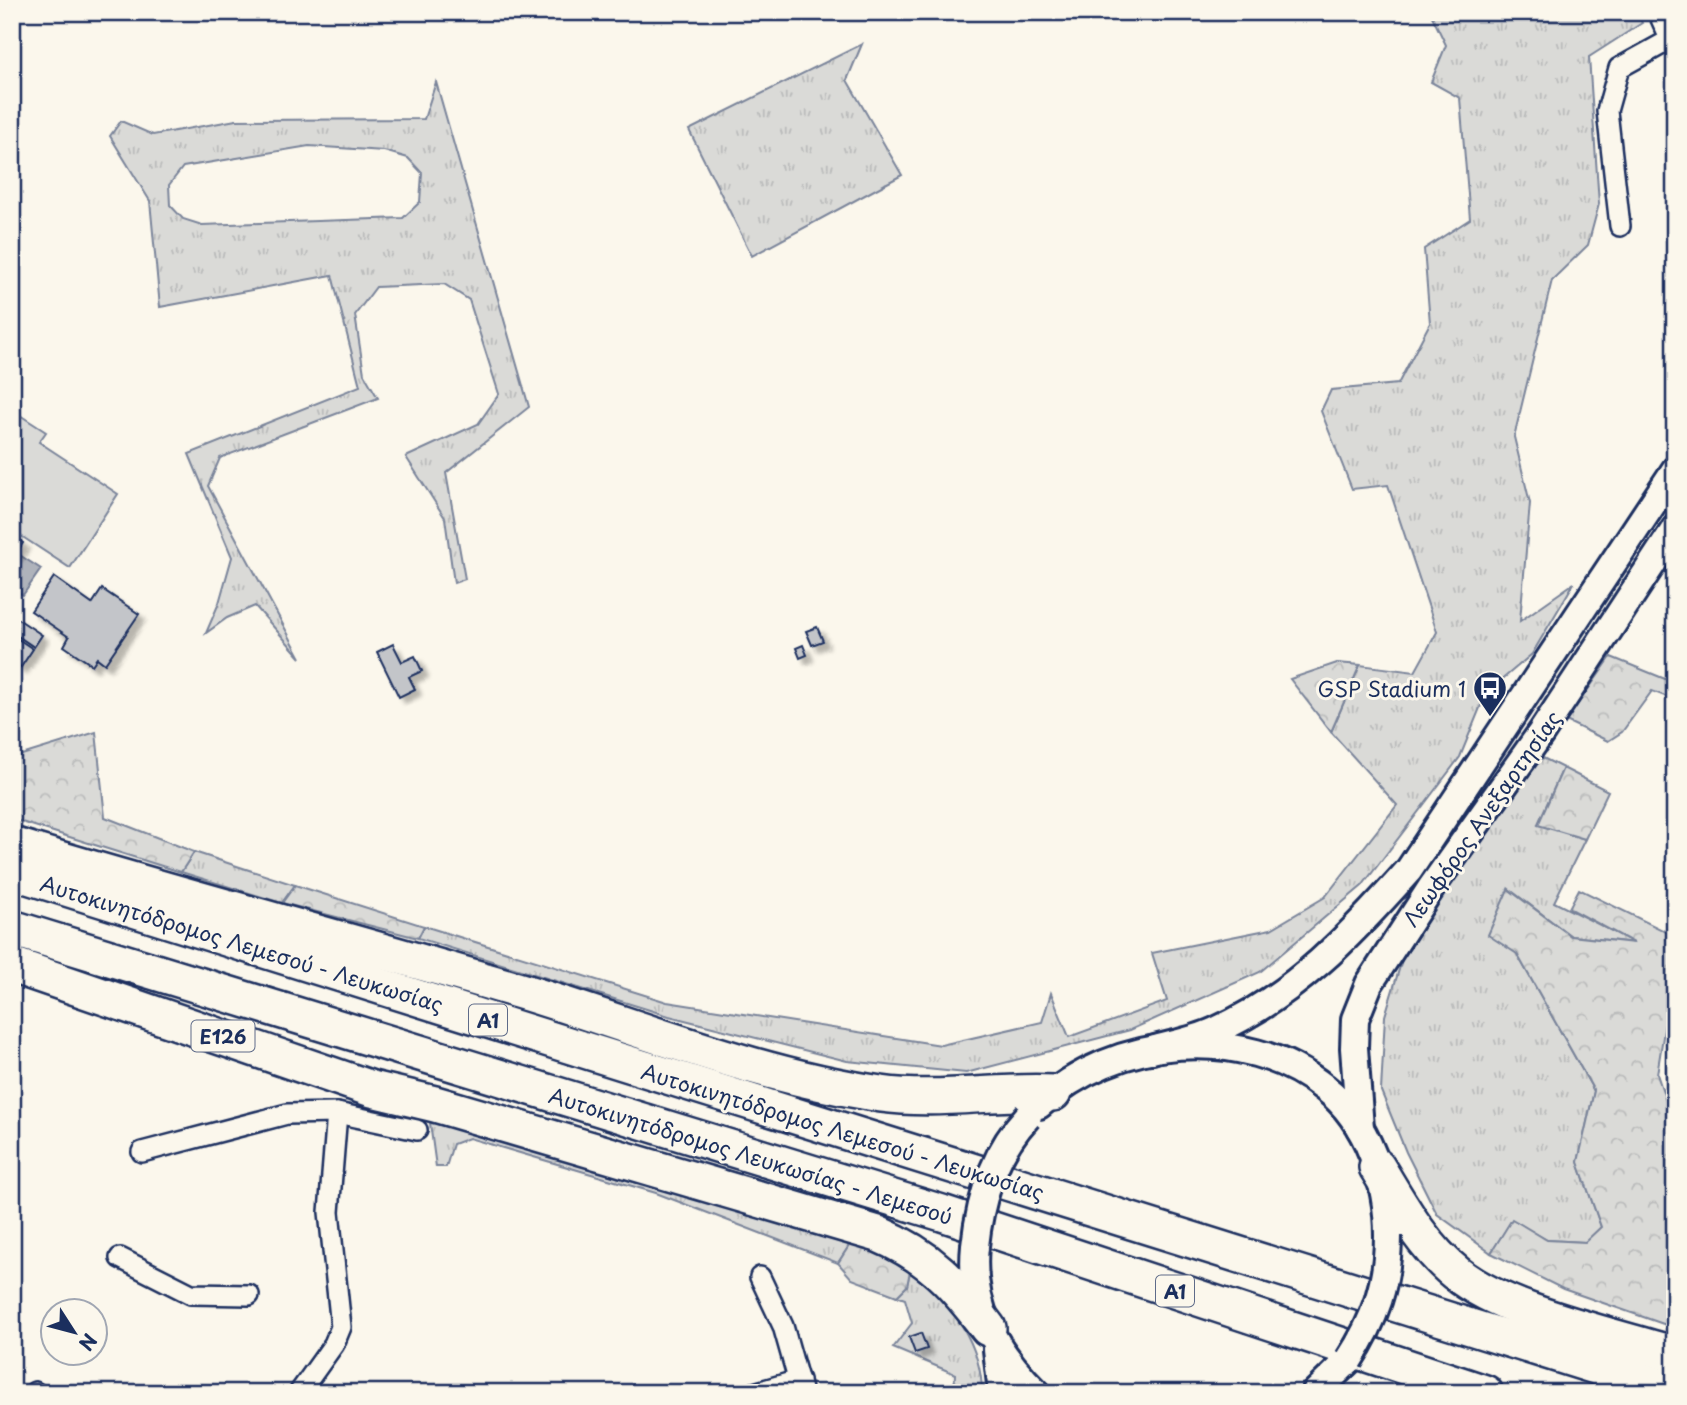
<svg xmlns="http://www.w3.org/2000/svg" width="1687" height="1405" font-family="'Playpen Sans',sans-serif">
<style>
.grass{fill:url(#grass-tufts);stroke:#7a849a;stroke-width:2;fill-rule:evenodd}
.forest{fill:url(#forest-crowns);stroke:#7a849a;stroke-width:2}
.pitch{fill:#dadad7;stroke:#7a849a;stroke-width:2}
.water{fill:#afb3bb;stroke:#747e96;stroke-width:2}
.building{fill:#c3c5c9;stroke:#1b2f5e;stroke-width:2;filter:url(#shadow)}
.lines{fill:none;stroke-linecap:round;stroke-linejoin:round}
.street-casing{stroke:#1b2f5e;stroke-width:24}
.secondary-casing{stroke:#1b2f5e;stroke-width:32}
.highway-casing{stroke:#1b2f5e;stroke-width:40}
.street{stroke:#fbf7ec;stroke-width:19}
.secondary{stroke:#fbf7ec;stroke-width:26}
.highway{stroke:#fbf7ec;stroke-width:35}
.secondary-bridge-casing{stroke:#1b2f5e;stroke-width:32;stroke-linecap:butt}
.secondary-bridge{stroke:#fbf7ec;stroke-width:26}
.labels{text-anchor:middle;dominant-baseline:central;stroke-width:6;stroke-linejoin:round;paint-order:stroke}
.shield{fill:#fbf7ec;stroke:#5e6b89;stroke-width:2}
.shield-label{font-size:19px;font-weight:bold;fill:#1b2f5e}
.poi-label{font-size:21px;fill:#1b2f5e;stroke:#fbf7ec;text-anchor:end}
.street-label{font-size:21px;fill:#1b2f5e;stroke:#fbf7ec}
</style>
<defs>
<pattern id="grass-tufts" width="24" height="20" patternUnits="userSpaceOnUse" patternTransform="scale(1.75)"><rect width="24" height="20" fill="#dadad7"/><path d="M3 7l-1-3M5 7V3M7 7l1-3M15 17l-1-3M17 17v-4M19 17l1-3" fill="none" stroke="#babbbb"/></pattern>
<pattern id="forest-crowns" width="20" height="18" patternUnits="userSpaceOnUse" patternTransform="scale(1.75)"><rect width="20" height="18" fill="#dadad7"/><path d="M2 6a3 3 0 1 1 6 0M12 15a3 3 0 1 1 6 0" fill="none" stroke="#babbbb"/></pattern>
<filter id="shadow"><feDropShadow dx="6" dy="6" stdDeviation="2" flood-color="#0004"/></filter>
</defs>
<rect width="100%" height="100%" fill="#fbf7ec"/>
<filter id="ink" filterUnits="userSpaceOnUse"><feTurbulence type="fractalNoise" baseFrequency=".0143" numOctaves="2"/><feDisplacementMap in="SourceGraphic" scale="14" xChannelSelector="R" yChannelSelector="G"/><feConvolveMatrix kernelMatrix="1 2 1 2 8 2 1 2 1" color-interpolation-filters="sRGB"/></filter>
<g filter="url(#ink)">
<g class="grass">
<path d="M1430 12H1637L1642 23 1589 57 1599 204 1588 245 1552 280 1514 437 1530 503 1520 621 1574 583 1532 654 1486 693 1460 757 1362 886 1260 972 1130 1030 966 1073 847 1061 669 1016 418 938 424 926 667 1002 941 1045 1042 1022 1051 993 1069 1037 1167 1001 1152 953 1271 929 1325 897 1397 805 1331 732 1360 665 1415 672 1437 632 1388 485 1352 489 1321 411 1331 390 1398 384 1430 323 1424 249 1470 219 1460 98 1431 82 1446 45Z"/>
<path d="M862 44 847 80 902 175 752 256 689 130Z"/>
<path d="M436 82 529 407 446 473 465 579 454 583 445 518 406 457 478 424 499 394 469 300 444 284 376 287 355 315 364 374 378 398 220 458 208 486 301 658 255 606 227 618 206 633 219 603 232 557 189 454 360 386 332 275 160 307 150 201 110 136 121 121 153 135 236 120 424 119ZM309 146 384 151 408 158 422 173 420 202 403 218 202 225 183 219 170 205 169 185 183 167Z"/>
<path d="M1539 756 1563 768 1538 824 1585 839 1554 902 1636 943 1571 936 1509 889 1517 954 1594 1091 1578 1162 1601 1227 1586 1242 1547 1240 1512 1220 1491 1253 1437 1214 1406 1152 1381 1091 1385 1016 1404 953Z"/>
<path d="M194 852 295 885 282 903 181 872Z"/>
<path d="M430 1123 449 1124 856 1235 838 1263 656 1193 469 1138 453 1144 446 1167H436Z"/>
<path d="M912 1261C945 1300 982 1339 982 1393H954L955 1374 893 1348 912 1323 905 1299 897 1296 907 1286Z"/>
</g>
<g class="forest">
<path d="M1611 657 1675 683V700L1652 691 1622 732 1608 741 1566 721Z"/>
<path d="M1337 663 1360 665 1331 732 1290 679Z"/>
<path d="M96 732 105 817 194 852 181 872 12 819V758Z"/>
<path d="M1563 768 1608 791 1585 839 1538 825Z"/>
<path d="M295 885 424 926 418 938 282 903Z"/>
<path d="M1508 889 1571 936 1634 943 1569 908 1579 889 1675 936V986L1669 999 1657 1074 1675 1128V1328L1563 1289 1491 1253 1512 1219 1547 1240 1585 1242 1601 1227 1578 1162 1594 1091 1517 954 1488 935Z"/>
<path d="M856 1235 912 1261 907 1286 897 1296 852 1279 838 1263Z"/>
</g>
<g class="pitch">
<path d="M12 410 46 432 39 442 118 494 70 568 12 530Z"/>
<path d="M1675 1014V1138C1664 1097 1662 1055 1675 1014Z"/>
</g>
<path class="water" d="M12 550 41 569 23 595 12 589Z"/>
<g class="building">
<path d="M12 535 23 543 14 557 12 556Z"/>
<path d="M54 577 92 604 102 589 139 614 105 664 97 658 92 665 64 646 69 637 31 611Z"/>
<path d="M15 617 42 635 34 647 12 632Z"/>
<path d="M817 627 823 641 812 645 806 631Z"/>
<path d="M15 637 33 649 21 667 12 661V642Z"/>
<path d="M393 644 402 662 415 656 422 671 409 677 415 689 399 697 377 652Z"/>
<path d="M803 645 807 655 800 658 796 648Z"/>
<path d="M921 1333 927 1349 915 1353 909 1337Z"/>
</g>
<g class="lines">
<g class="street-casing">
<g id="street">
<path d="M1658 12 1670 39"/>
<path d="M1620 226 1607 111 1619 68 1675 37"/>
<path d="M142 1152 287 1114 337 1113 417 1130"/>
<path d="M120 1258 191 1294 249 1295"/>
<path d="M760 1277 783 1326 802 1393"/>
<path d="M35 1392V1393"/>
<path d="M299 1393 334 1344 341 1327 329 1212 337 1113"/>
<path d="M754 1393 799 1380"/>
</g>
</g>
<g class="secondary-casing">
<g id="secondary">
<path d="M1152 1050C1173 1044 1195 1040 1215 1031 1294 996 1352 934 1409 870L1675 470"/>
<path d="M1039 1105C1114 1036 1243 1022 1325 1088 1368 1121 1388 1183 1388 1236"/>
<path d="M1360 1128 1354 1048 1355 1019 1369 984 1431 888 1541 733 1675 529"/>
<path d="M975 1246C969 1305 995 1352 1037 1393"/>
<path d="M997 1350 1002 1393"/>
<path d="M1315 1393 1349 1360"/>
</g>
</g>
<g class="highway-casing">
<g id="highway">
<path d="M12 845C183 897 356 942 527 993 644 1029 759 1076 881 1094 939 1102 995 1090 1053 1093"/>
<path d="M12 871 1675 1391"/>
<path d="M12 928 942 1213 1485 1393"/>
<path d="M12 965 372 1089 435 1104 878 1234C930 1256 954 1283 988 1328"/>
<path d="M1377 1167C1399 1203 1422 1246 1456 1273 1502 1312 1615 1336 1675 1355"/>
</g>
</g>
<use href="#street" class="street"/>
<use href="#secondary" class="secondary"/>
<use href="#highway" class="highway"/>
<g class="secondary-bridge-casing">
<g id="secondary-bridge">
<path d="M975 1246C980 1198 994 1152 1028 1116"/>
<path d="M1349 1360C1375 1320 1388 1283 1388 1236"/>
</g>
</g>
<use href="#secondary-bridge" class="secondary-bridge"/>
</g>
</g>
<defs>
<g id="bus-pin" transform="scale(1.75)"><path d="M0 17L-7.5 6A9.5 9.5 0 1 1 7.5 6Z" fill="#1b2f5e" stroke="#fbf7ec"/><path d="M-5-6H5V4H4V6H2V4H-2V6H-4V4H-5ZM-3.5-4V0h7V-4ZM-3.5 1.2v1.5H-2V1.2ZM2 1.2v1.5H3.5V1.2Z" fill="#fff"/></g>
</defs>
<g fill-rule="evenodd">
<use href="#bus-pin" x="1490" y="688"/>
</g>
<g class="labels">
<g class="shield">
<rect x="469" y="1004.5" width="38" height="31" rx="5"/>
<rect x="191.5" y="1020.5" width="63" height="31" rx="5"/>
<rect x="1156" y="1275.5" width="38" height="31" rx="5"/>
</g>
<g class="shield-label">
<text x="488" y="1020">A1</text>
<text x="223" y="1036">E126</text>
<text x="1175" y="1291">A1</text>
</g>
<g class="poi-label">
<text x="1466" y="688">GSP Stadium 1</text>
</g>
<g class="street-label">
<text transform="translate(1481 818) rotate(-55)">Λεωφόρος Ανεξαρτησίας</text>
<text transform="translate(242 943) rotate(17)">Αυτοκινητόδρομος Λεμεσού - Λευκωσίας</text>
<text transform="translate(843 1131) rotate(17)">Αυτοκινητόδρομος Λεμεσού - Λευκωσίας</text>
<text transform="translate(751 1155) rotate(17)">Αυτοκινητόδρομος Λευκωσίας - Λεμεσού</text>
</g>
</g>
<rect width="1687" height="1405" fill="none" stroke="#fbf7ec" stroke-width="42"/>
<rect x="21" y="21" width="1645" height="1363" fill="none" stroke="#1b2f5e" stroke-width="2.5" filter="url(#ink)"/>
<g transform="translate(74 1332) rotate(126)"><circle r="33" fill="#fbf7ec" stroke="#a1a7b3" stroke-width="2"/>
<path d="M0-5L12 26L0 18L-12 26Z" fill="#1b2f5e"/>
<text y="-10" font-size="19" font-weight="bold" text-anchor="middle" fill="#1b2f5e">N</text>
</g>
</svg>
